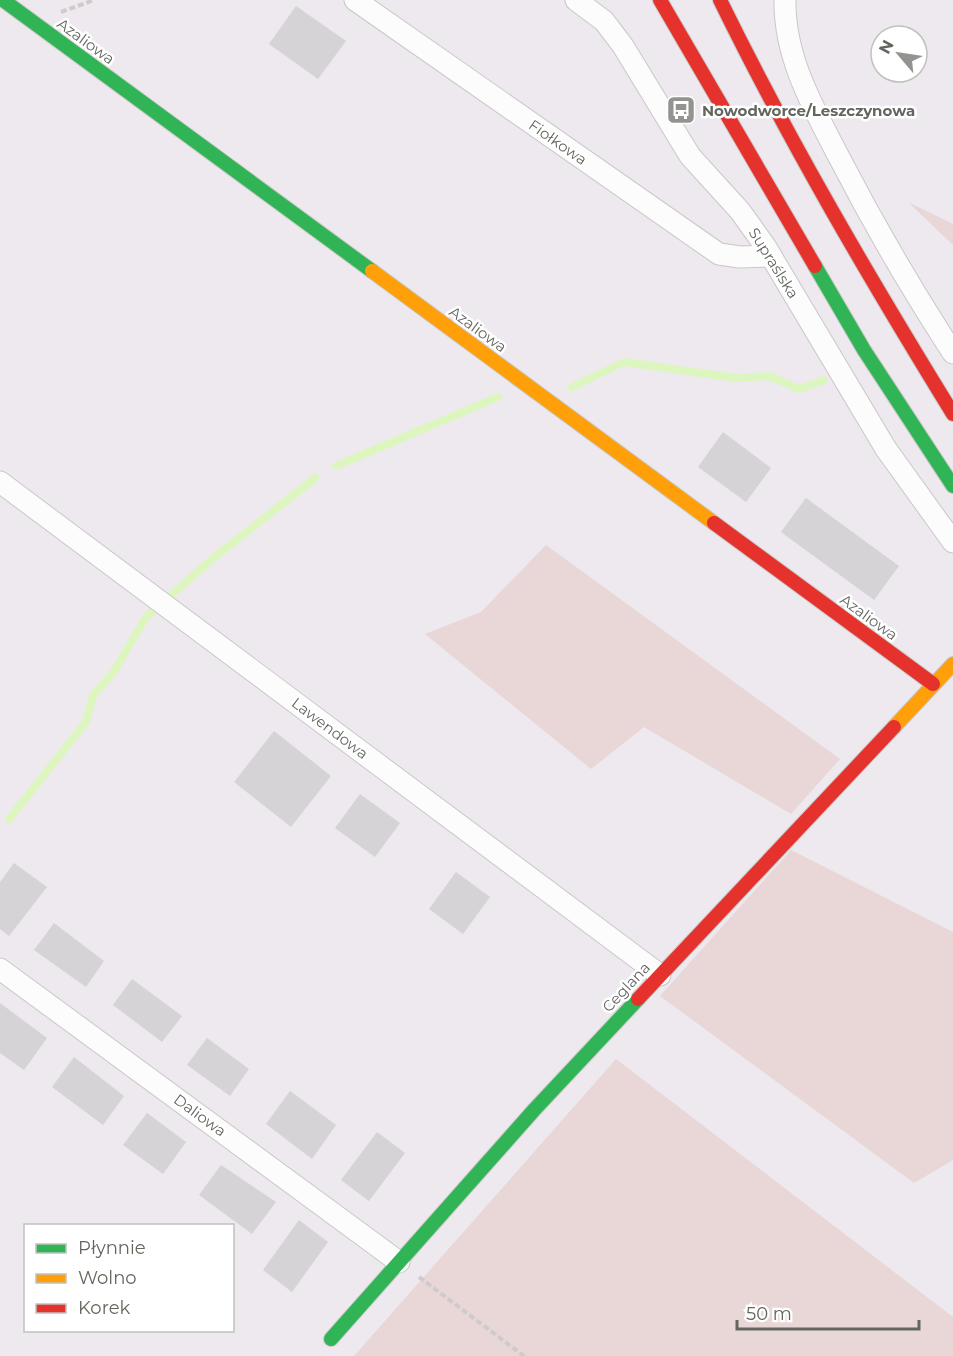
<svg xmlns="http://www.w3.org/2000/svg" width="953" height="1356" font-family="Montserrat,sans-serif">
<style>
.green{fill:#e9d6d7}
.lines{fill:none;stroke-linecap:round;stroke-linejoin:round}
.stream{stroke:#ddf6bf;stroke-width:8}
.building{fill:#d5d3d6}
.street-casing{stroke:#c8c8c7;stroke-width:23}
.fast-casing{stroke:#c8c8c8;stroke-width:16}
.slow-casing{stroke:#c8c8c8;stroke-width:16}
.jam-casing{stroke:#c8c8c8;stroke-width:16}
.path{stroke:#ceccca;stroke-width:4;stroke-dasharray:6 3;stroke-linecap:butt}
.street{stroke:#fcfcfc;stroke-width:21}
.fast{stroke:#30b455;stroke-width:14}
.slow{stroke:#ff9f0a;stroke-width:14}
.jam{stroke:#e5322d;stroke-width:14}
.labels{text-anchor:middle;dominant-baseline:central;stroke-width:5;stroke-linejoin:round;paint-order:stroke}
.street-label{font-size:15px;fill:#62675e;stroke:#fff}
.poi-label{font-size:15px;font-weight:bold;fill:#62675e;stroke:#fff;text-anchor:start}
</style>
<rect width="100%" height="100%" fill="#ede9ee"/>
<g class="green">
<path d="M908 202 953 224V245Z"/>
<path d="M546 545 840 759 791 814 644 727 591 769 425 634 481 612Z"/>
<path d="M791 850 953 932V1160L914 1183 660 996Z"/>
<path d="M616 1059 953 1317V1356H354Z"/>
</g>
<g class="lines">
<g class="stream">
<path d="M572 387 624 362 736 378 769 376 799 389 824 380"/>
<path d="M336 466 498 397"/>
<path d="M9 819 86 722 93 695 113 673 146 617 211 560 315 478"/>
</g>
</g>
<g class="building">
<path d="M296 6 346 41 318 79 269 44Z"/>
<path d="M723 432 771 468 746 502 698 467Z"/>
<path d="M806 498 899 566 874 600 781 532Z"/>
<path d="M274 731 331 776 291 827 234 782Z"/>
<path d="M360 794 400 823 375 857 335 828Z"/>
<path d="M14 863 47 887 9 936 0 929V882Z"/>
<path d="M456 872 490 897 463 934 429 909Z"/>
<path d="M54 923 104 961 86 987 34 950Z"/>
<path d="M132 979 182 1016 162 1042 113 1005Z"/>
<path d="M0 1003 47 1038 24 1070 0 1053Z"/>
<path d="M207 1038 249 1069 230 1096 187 1065Z"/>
<path d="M74 1057 124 1096 103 1125 52 1087Z"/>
<path d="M290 1091 336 1125 312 1159 266 1124Z"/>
<path d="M147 1113 186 1142 163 1174 123 1145Z"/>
<path d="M377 1132 405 1153 369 1201 341 1180Z"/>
<path d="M221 1165 276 1202 252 1234 199 1195Z"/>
<path d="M299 1220 328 1242 292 1292 263 1270Z"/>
</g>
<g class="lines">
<g class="street-casing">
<g id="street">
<path d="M355 0 719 254 740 257 771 256"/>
<path d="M576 0 604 21 623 46 690 156 740 211 765 246 886 449 953 542"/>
<path d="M785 0C784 58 814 109 840 159 874 225 912 290 953 353"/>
<path d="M0 482 660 975"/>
<path d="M0 969 399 1262"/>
</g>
</g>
<g class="fast-casing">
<g id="fast">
<path d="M3 0 372 271"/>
<path d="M815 266 864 350 953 486"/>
<path d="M331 1339 534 1110 638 999"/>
</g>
</g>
<g class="slow-casing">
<g id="slow">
<path d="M372 271 714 523"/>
<path d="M894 727 953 664"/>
</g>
</g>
<g class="jam-casing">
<g id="jam">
<path d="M660 0 815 266"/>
<path d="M720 0C790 143 870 279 953 414"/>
<path d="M714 523 933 684"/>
<path d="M638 999 894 727"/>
</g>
</g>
<g class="path">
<path d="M61 12 94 0"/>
<path d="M419 1277 524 1356"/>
</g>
<use href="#street" class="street"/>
<use href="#fast" class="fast"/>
<use href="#slow" class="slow"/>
<use href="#jam" class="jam"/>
</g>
<defs>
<g id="bus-square" transform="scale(1.5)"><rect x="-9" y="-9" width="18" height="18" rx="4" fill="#939490" stroke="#fff"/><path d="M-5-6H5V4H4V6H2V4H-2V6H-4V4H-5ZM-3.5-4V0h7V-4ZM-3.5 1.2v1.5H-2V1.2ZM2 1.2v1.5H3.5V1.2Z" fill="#fff"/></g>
</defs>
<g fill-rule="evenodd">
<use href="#bus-square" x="681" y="110"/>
</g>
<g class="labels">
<g class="street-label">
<text transform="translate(86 41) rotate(36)">Azaliowa</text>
<text transform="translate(558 142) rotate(35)">Fiołkowa</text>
<text transform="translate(774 263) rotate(58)">Supraślska</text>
<text transform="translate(478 329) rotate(36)">Azaliowa</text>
<text transform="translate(869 617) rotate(36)">Azaliowa</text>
<text transform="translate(330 728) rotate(37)">Lawendowa</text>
<text transform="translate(626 987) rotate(-47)">Ceglana</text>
<text transform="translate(200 1115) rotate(36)">Daliowa</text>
</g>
<g class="poi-label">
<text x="702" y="110">Nowodworce/Leszczynowa</text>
</g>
</g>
<rect x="24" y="1224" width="210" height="108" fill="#ffffff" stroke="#c0c2bf" stroke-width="1.5"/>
<rect x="36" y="1244" width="30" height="9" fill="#30b455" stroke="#c0c2bf" stroke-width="1.5"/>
<text x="78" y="1254" font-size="18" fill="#62675e">Płynnie</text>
<rect x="36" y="1274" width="30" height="9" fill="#ff9f0a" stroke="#c0c2bf" stroke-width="1.5"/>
<text x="78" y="1284" font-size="18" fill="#62675e">Wolno</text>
<rect x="36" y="1304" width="30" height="9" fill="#e5322d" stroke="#c0c2bf" stroke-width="1.5"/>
<text x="78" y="1314" font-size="18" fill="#62675e">Korek</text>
<g transform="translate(899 54) rotate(299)"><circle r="28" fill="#ffffff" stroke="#c0c2bf" stroke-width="1.5"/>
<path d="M0-4.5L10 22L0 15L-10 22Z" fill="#939490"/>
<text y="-9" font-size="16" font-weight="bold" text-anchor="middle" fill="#62675e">N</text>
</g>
<path d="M737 1320v9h182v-9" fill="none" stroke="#62675e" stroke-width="3"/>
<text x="746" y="1320" font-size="18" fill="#62675e" stroke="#ffffff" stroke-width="4.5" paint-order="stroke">50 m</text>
</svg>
